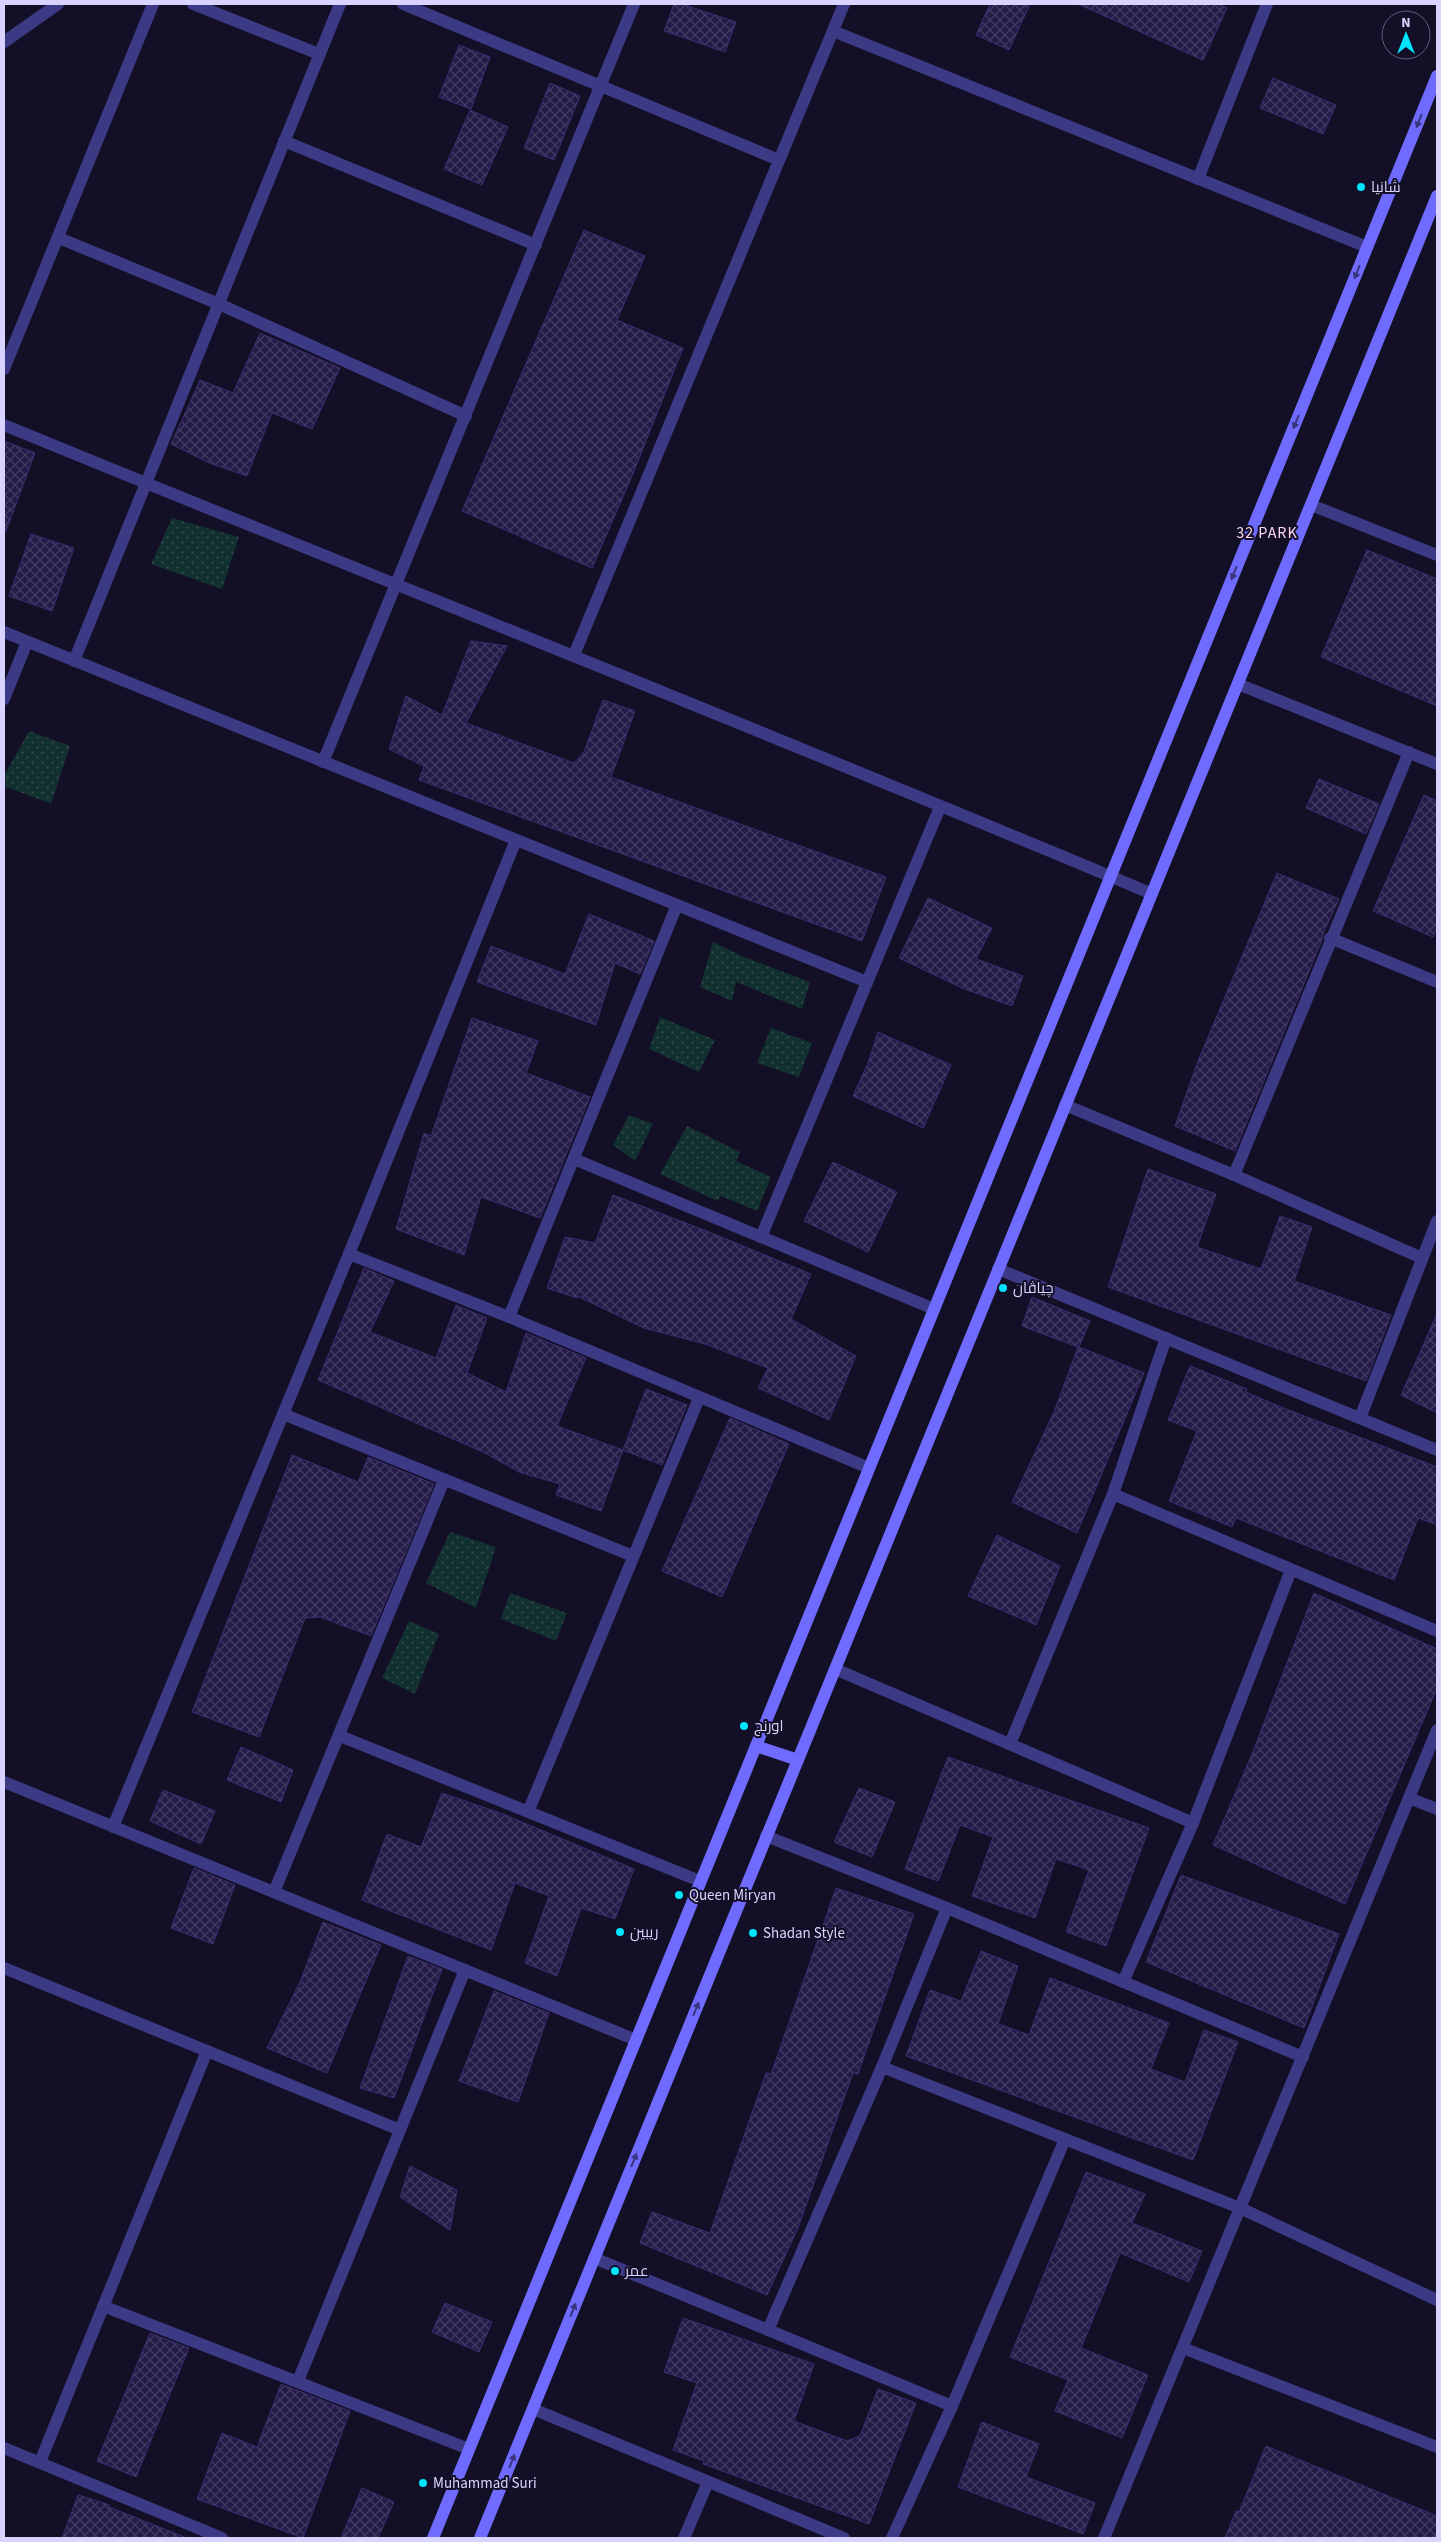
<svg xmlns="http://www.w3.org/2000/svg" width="1441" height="2542" font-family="'Source Sans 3',Cairo,sans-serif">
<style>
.green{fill:url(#green-dots)}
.building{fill:url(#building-cross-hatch);stroke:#3b2d73}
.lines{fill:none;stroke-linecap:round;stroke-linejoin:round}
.street{stroke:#3d3a85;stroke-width:12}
.secondary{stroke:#6f6bff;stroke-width:12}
.oneway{fill:#38347d}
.poi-dot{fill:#00e5ff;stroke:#130f26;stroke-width:2}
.labels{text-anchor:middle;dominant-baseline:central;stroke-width:4;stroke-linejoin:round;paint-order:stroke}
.poi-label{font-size:15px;fill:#d9d4ff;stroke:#130f26;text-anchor:start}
.neighbourhood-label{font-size:16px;letter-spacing:1px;fill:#ffd6f0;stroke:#130f26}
</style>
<defs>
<pattern id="green-dots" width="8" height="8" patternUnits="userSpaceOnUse" patternTransform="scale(1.25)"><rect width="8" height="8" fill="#12302f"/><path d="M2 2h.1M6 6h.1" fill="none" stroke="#344d4e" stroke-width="1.8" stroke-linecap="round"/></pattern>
<pattern id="building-cross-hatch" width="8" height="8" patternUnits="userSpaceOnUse" patternTransform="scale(1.25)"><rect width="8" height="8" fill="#241b47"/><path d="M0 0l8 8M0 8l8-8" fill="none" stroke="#433b63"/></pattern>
</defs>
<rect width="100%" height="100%" fill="#130f26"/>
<g class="green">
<path d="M172 518 239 537 222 589 151 564Z"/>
<path d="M29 731 70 746 51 804 4 786V776Z"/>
<path d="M713 942 742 956 810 982 802 1009 736 982 732 1001 700 987Z"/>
<path d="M660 1017 715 1040 699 1072 649 1049Z"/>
<path d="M771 1028 812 1043 799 1077 757 1063Z"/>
<path d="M629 1115 653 1124 635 1161 613 1145Z"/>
<path d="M687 1126 740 1152 736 1161 771 1177 757 1211 721 1196 717 1201 660 1174Z"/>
<path d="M450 1532 496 1547 476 1608 426 1583Z"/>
<path d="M510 1593 567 1613 556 1641 501 1619Z"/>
<path d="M409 1621 439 1634 415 1694 382 1678Z"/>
</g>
<g class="building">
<path d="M674 4H682L736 22 725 52 664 31Z"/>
<path d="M990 4H1030L1009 50 976 35Z"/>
<path d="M1078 4H1217L1227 8 1203 60Z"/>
<path d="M459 45 490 57 471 109 439 97Z"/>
<path d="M1273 78 1336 105 1323 134 1260 108Z"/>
<path d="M550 83 580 96 554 160 524 148Z"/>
<path d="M470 110 508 127 482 185 444 169Z"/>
<path d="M584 230 645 256 617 320 683 348 632 476 592 568 462 511Z"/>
<path d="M260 333 340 368 312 429 272 413 247 476 209 463 171 444 200 380 233 393Z"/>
<path d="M4 441 35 453 6 531H4Z"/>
<path d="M31 534 74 548 52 611 9 596Z"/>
<path d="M1367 550 1437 579V706L1321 657Z"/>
<path d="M471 641 507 646 466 723 574 763 584 752 603 700 635 711 611 777 886 877 862 941 419 780 424 766 389 749 406 696 442 715Z"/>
<path d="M1319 779 1379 804 1366 834 1306 808Z"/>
<path d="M1424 795 1437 801V926L1433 937 1373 911Z"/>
<path d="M1277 873 1339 899 1323 934 1322 940 1235 1151 1175 1126 1198 1061Z"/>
<path d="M928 898 992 928 976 959 1023 976 1012 1006 962 988 899 958Z"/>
<path d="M589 914 654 941 640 974 615 963 596 1025 477 982 491 946 565 974Z"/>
<path d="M472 1018 538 1041 526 1073 590 1097 540 1218 481 1197 464 1255 396 1229 424 1133 431 1136Z"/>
<path d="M878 1032 951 1065 923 1128 853 1096 868 1063Z"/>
<path d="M833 1162 897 1192 868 1252 804 1221Z"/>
<path d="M1148 1169 1216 1194 1197 1247 1261 1269 1280 1216 1312 1227 1294 1281 1391 1315 1366 1381 1108 1287Z"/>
<path d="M613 1195 709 1232 811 1274 791 1319 856 1356 829 1420 758 1388 768 1368 705 1344 644 1328 577 1296V1298L547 1288 565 1237 595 1243Z"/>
<path d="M364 1268 394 1281 370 1332 436 1358 456 1305 487 1318 467 1373 506 1392 526 1333 586 1358 557 1426 623 1450 601 1511 556 1495 560 1484 519 1472 483 1452 318 1380Z"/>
<path d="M1032 1297 1090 1321 1079 1347 1144 1373 1077 1533 1012 1502 1054 1412 1078 1347 1022 1326Z"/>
<path d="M1437 1314V1413L1401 1395Z"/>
<path d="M1190 1366 1247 1389 1246 1392 1281 1407 1437 1467V1525L1418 1518 1394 1580 1236 1518 1232 1527 1169 1501 1197 1431 1168 1420Z"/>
<path d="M646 1389 687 1405 662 1465 623 1450Z"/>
<path d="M730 1418 789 1444 722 1597 662 1571Z"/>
<path d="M292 1455 358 1482 368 1457 434 1484 371 1636 320 1617 305 1618 259 1737 192 1712Z"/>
<path d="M997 1535 1060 1566 1036 1625 968 1596Z"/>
<path d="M1314 1593 1437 1649V1688L1345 1904 1213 1845 1252 1754Z"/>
<path d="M241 1747 293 1770 281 1802 227 1780Z"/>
<path d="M948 1757 1149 1828 1106 1946 1066 1932 1089 1870 1056 1859 1035 1918 972 1896 993 1837 960 1825 938 1881 905 1869Z"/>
<path d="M859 1788 895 1802 872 1857 834 1842Z"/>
<path d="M163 1790 215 1811 201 1844 150 1821Z"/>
<path d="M442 1793 503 1814 634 1869 615 1919 581 1908 557 1976 525 1963 549 1896 515 1883 491 1950 362 1900 387 1834 421 1847Z"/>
<path d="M194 1868 235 1885 213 1944 171 1928Z"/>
<path d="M1181 1875 1339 1934 1304 2028 1146 1962Z"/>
<path d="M836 1888 914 1914 858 2074 853 2073 798 2228 767 2295 640 2243 652 2212 710 2233 766 2073 771 2074Z"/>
<path d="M323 1922 381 1945 327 2073 267 2048 300 1982Z"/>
<path d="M981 1951 1018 1966 998 2024 1029 2035 1050 1978 1169 2023 1151 2069 1185 2082 1204 2030 1238 2042 1193 2160 906 2056 930 1990 961 2001Z"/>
<path d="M408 1956 442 1969 394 2098 360 2088Z"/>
<path d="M494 1991 549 2013 518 2102 459 2081Z"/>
<path d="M410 2166 457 2190 450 2230 400 2197Z"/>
<path d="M1086 2172 1145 2194 1132 2223 1202 2251 1189 2282 1120 2253 1081 2348 1148 2375 1122 2438 1055 2411 1068 2380 1010 2357Z"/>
<path d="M445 2303 492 2322 479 2352 432 2332Z"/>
<path d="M683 2318 814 2364 794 2421 847 2441 860 2436 878 2389 916 2403 869 2524 703 2464 704 2461 673 2450 697 2383 664 2372Z"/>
<path d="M150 2333 189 2348 136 2477 97 2461Z"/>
<path d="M281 2384 350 2411 303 2538 197 2499 222 2433 257 2447Z"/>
<path d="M982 2422 1039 2444 1026 2477 1095 2503 1083 2534 958 2487Z"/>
<path d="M1266 2446 1437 2516V2538H1225L1236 2511 1239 2512Z"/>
<path d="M362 2488 394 2502 378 2538H341Z"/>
<path d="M78 2495 110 2505 109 2507 187 2538H62Z"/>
</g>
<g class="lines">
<g class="street">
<path d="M193 4 319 54"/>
<path d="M403 4 779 160"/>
<path d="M833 31 1367 247"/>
<path d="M4 42 58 4"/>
<path d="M284 141 536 245"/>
<path d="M1198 179 1267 4"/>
<path d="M59 238 219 304 466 416"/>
<path d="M4 369 153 4"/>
<path d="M4 425C386 582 771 733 1152 894"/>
<path d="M1311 505 1437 555"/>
<path d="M4 632 867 982"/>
<path d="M574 655 844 4"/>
<path d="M74 661 340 4"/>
<path d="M1238 684 1437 764"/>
<path d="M4 699 27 642"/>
<path d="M323 762 634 4"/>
<path d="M1330 938 1437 982"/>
<path d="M1065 1105 1234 1175 1422 1258"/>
<path d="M574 1159 934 1309"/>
<path d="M1234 1175 1409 752"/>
<path d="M761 1237 940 807"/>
<path d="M349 1254 509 1317 869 1468"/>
<path d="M998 1269 1437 1450"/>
<path d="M509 1317 677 905"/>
<path d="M283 1414 633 1556"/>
<path d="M1360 1418 1437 1221"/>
<path d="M1113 1494 1437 1631"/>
<path d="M835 1669 1193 1823"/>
<path d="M340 1736 700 1881"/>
<path d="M1010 1744 1113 1494 1166 1338"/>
<path d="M4 1782 636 2040"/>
<path d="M1409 1798 1437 1809"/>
<path d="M528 1812 699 1398"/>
<path d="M113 1827 349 1254 516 840"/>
<path d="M766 1836 947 1908 1303 2057"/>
<path d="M274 1892 444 1480"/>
<path d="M4 1968 400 2130"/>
<path d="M1123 1982 1193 1823 1291 1570"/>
<path d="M882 2067 1240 2208 1437 2300"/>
<path d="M594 2258 952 2406"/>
<path d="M103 2306 469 2449"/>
<path d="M768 2330 882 2067 947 1908"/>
<path d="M1183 2348 1437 2447"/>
<path d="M298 2381 465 1970"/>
<path d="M533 2409 844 2538"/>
<path d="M4 2448 222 2538"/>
<path d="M40 2462 207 2051"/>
<path d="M684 2538 708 2482"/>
<path d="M892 2538 952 2406 1065 2139"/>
<path d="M1104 2538 1437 1730"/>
</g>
<g class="secondary">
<path d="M756 1746 798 1760"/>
<path d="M433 2538 1437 76"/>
<path d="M480 2538 1437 196"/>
</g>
</g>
<defs><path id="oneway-solid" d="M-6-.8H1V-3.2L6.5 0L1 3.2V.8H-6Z" transform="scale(1.25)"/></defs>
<g class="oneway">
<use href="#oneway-solid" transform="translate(1419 121) rotate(112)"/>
<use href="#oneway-solid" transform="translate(1357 272) rotate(112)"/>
<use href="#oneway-solid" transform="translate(1296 422) rotate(112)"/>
<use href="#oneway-solid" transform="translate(1234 573) rotate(112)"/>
<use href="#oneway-solid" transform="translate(696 2009) rotate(-68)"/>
<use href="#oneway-solid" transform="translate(634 2160) rotate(-68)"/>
<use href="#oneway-solid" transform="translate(573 2310) rotate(-68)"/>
<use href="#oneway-solid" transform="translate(512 2461) rotate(-68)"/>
</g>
<g class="poi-dot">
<circle cx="1361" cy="187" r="5"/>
<circle cx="1003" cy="1288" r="5"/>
<circle cx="744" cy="1726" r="5"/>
<circle cx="679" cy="1895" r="5"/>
<circle cx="620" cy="1932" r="5"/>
<circle cx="753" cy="1933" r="5"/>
<circle cx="615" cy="2271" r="5"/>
<circle cx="423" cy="2483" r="5"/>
</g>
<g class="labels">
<g class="poi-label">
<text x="1371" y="187">شانيا</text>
<text x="1013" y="1288">چياڤان</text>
<text x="754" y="1726">اورنج</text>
<text x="689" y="1895">Queen Miryan</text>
<text x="630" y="1932">ريبين</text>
<text x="763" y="1933">Shadan Style</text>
<text x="625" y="2271">عمر</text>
<text x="433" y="2483">Muhammad Suri</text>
</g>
<g class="neighbourhood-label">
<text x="1267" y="533">32 PARK</text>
</g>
</g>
<rect width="1441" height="2542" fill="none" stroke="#d9d4ff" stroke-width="10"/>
<g transform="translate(1406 35)"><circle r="24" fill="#130f26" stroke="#625e7d"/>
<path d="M0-4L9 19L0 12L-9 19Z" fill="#00e5ff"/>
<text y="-8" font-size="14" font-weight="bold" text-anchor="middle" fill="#d9d4ff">N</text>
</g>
</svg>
